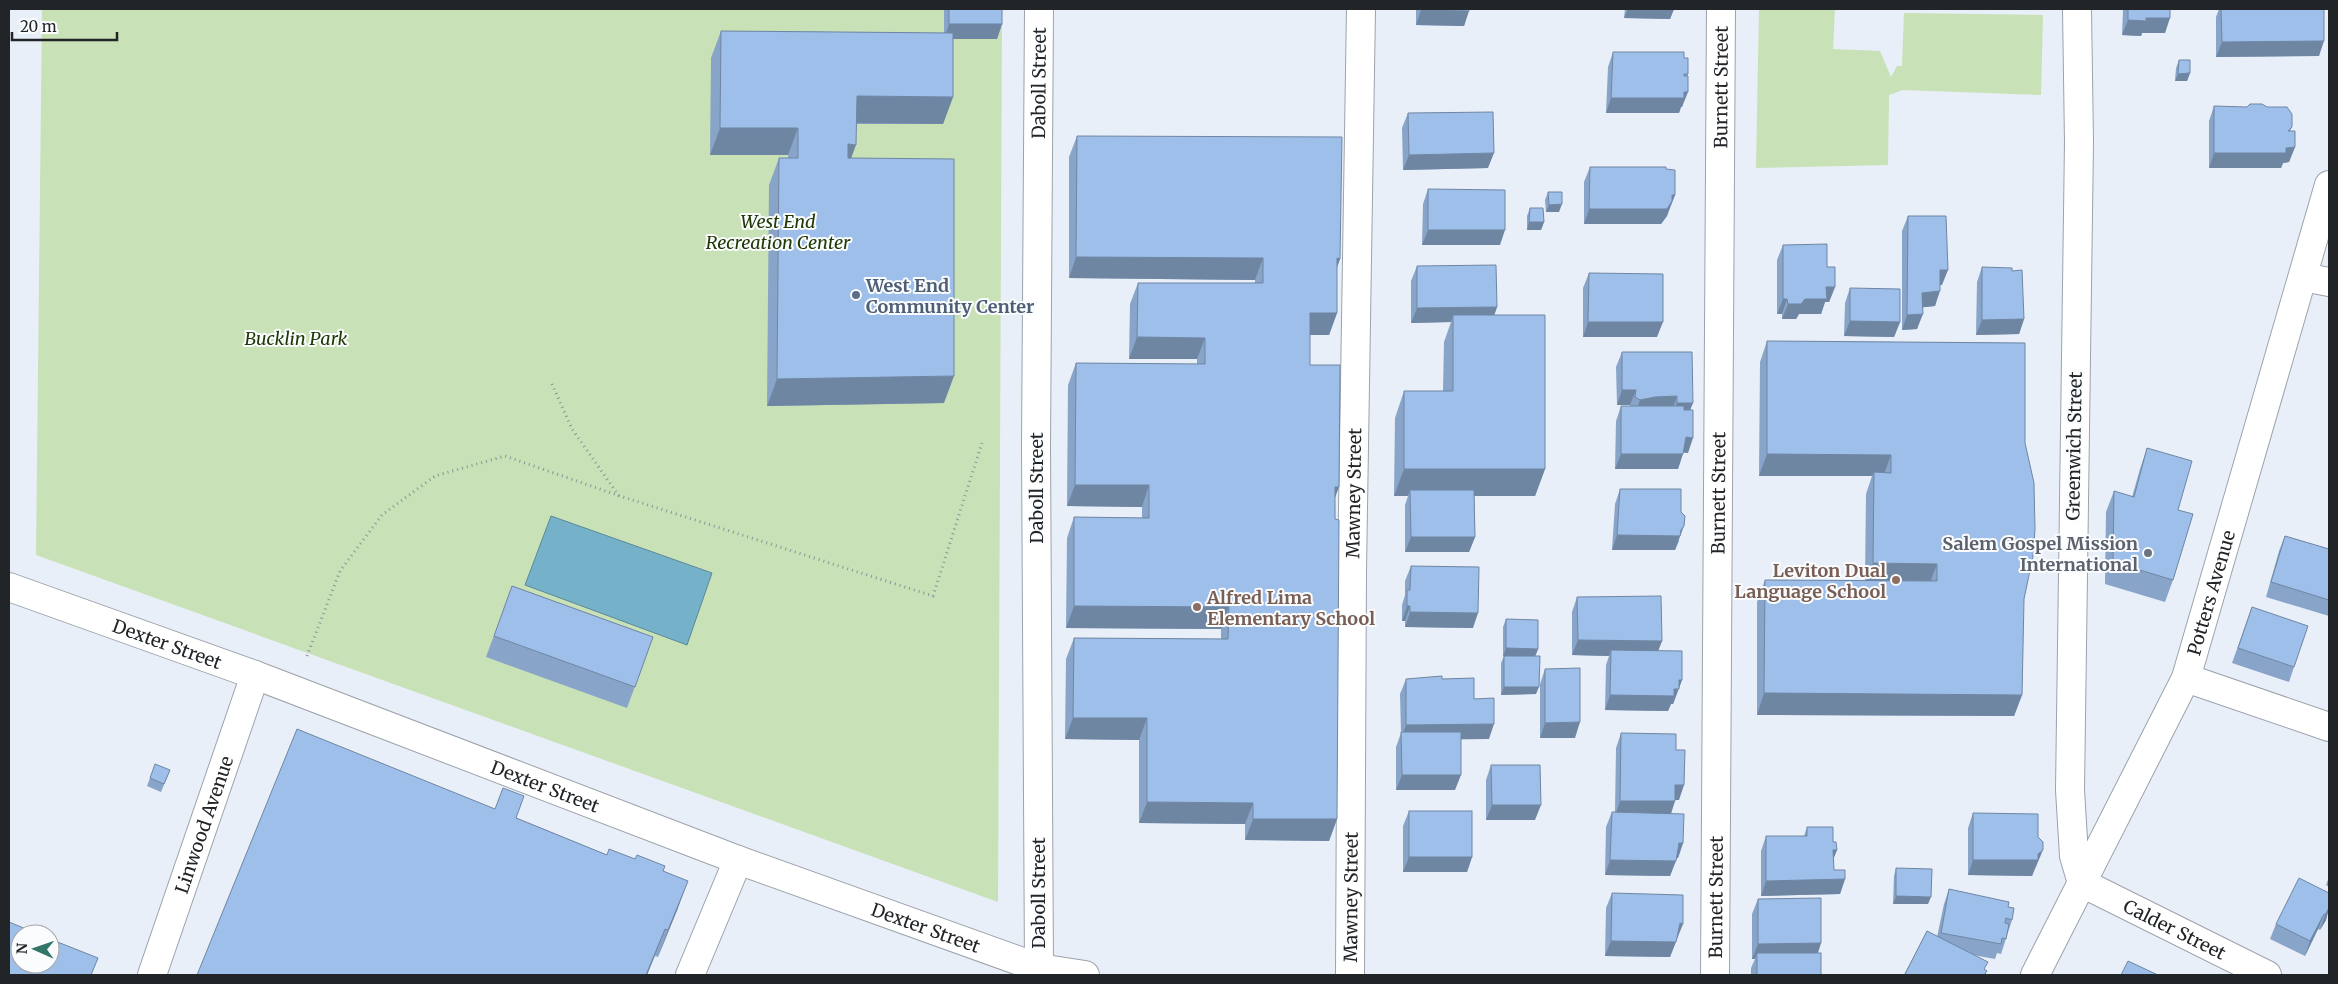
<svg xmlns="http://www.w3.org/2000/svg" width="2338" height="984" font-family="Merriweather,serif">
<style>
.green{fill:#c8e1b6}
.water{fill:#75b2c9;stroke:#5c8899}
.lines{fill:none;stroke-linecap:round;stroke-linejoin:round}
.minor-casing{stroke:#9ca3ab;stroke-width:30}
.tertiary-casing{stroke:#9ca3ab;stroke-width:30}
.path{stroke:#8e9399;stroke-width:3;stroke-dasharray:1 4;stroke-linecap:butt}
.minor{stroke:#fff;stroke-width:28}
.tertiary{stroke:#fff;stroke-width:28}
.wall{fill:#88a4c8}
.shaded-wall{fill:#6f86a3}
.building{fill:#9ebfe9;stroke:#6f86a3}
.service-dot{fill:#5c6f8a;stroke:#fafcfe;stroke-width:2}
.worship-dot{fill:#6b7280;stroke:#fafcfe;stroke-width:2}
.education-dot{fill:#8d6e63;stroke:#fafcfe;stroke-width:2}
.labels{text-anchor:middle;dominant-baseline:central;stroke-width:4;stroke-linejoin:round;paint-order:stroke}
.street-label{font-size:18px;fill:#222528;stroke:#fafcfe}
.park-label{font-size:18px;font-style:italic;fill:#203805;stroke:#fafcfe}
.service-label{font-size:18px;font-weight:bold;fill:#4e5e75;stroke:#fafcfe;text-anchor:start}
.worship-label{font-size:18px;font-weight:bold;fill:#5b616d;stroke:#fafcfe;text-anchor:end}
.education-label{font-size:18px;font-weight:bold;fill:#785e54;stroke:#fafcfe;text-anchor:end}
</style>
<rect width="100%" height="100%" fill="#e8eff8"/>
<g class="green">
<path d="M42 9H1002L998 902 36 555Z"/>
<path d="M1759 9H1835L1833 49 1880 51 1891 77 1897 66H1902L1904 13 2043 15 2041 95 1903 90 1889 95 1888 165 1756 168Z"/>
</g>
<path class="water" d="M551 516 712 573 687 645 525 585Z"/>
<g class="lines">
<g class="minor-casing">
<g id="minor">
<path id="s1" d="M2077 9 2079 142 2070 790 2074 856 2082 883 2267 975"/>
<path d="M2303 277 2329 282"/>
<path d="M2186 678 2329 727"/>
<path id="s2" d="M1039 968 1036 447 1039 9"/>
<path id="s3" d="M152 975 255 675"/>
<path d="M690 975 738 860"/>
<path id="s4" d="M1350 975 1352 571 1361 9"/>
<path id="s5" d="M1715 975 1721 9"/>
<path id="s6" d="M2035 975 2186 678 2329 185"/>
</g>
</g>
<g class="tertiary-casing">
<g id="tertiary">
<path id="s7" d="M9 587 255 675 738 860 1039 968 1085 975"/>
</g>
</g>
<g class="path">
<path d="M552 384 572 429 619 496"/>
<path d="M307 656 340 571 382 515 435 476 505 456 620 496 933 596 982 443"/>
</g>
<use href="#minor" class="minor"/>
<use href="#tertiary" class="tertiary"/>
</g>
<g class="wall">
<path d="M944 9H1002V24L997 39H953V97L943 124H856L851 158 944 403 767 406 769 185 779 158H788V155H710L711 58 721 31 944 33Z"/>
<path d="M1416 9H1469L1464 26 1416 25Z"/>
<path d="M1625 9H1674L1670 19 1624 18Z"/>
<path d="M2114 9H2170L2165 33H2142L2141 36 2122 35 2123 10H2114Z"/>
<path d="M2219 9H2324L2319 56 2216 57V17Z"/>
<path d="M1613 52 1684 58 1688 74 1682 107H1681L1679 113H1606L1608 67Z"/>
<path d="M2179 60 2190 73 2187 81H2175L2176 68Z"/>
<path d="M2214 106 2292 127 2290 131 2295 147 2289 162 2283 163 2281 168H2209V121Z"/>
<path d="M1408 113 1488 168 1403 170 1402 128Z"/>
<path d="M1077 136 1340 259 1337 268V313L1329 335H1310V365L1335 498 1337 819 1329 841 1245 840V824L1139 823V740L1065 739 1066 659 1074 638 1221 639V629L1066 628 1067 538 1074 517 1142 518V507L1067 506 1068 385 1076 363 1197 364V359H1129L1130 304 1138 283H1255V280L1069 278V157Z"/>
<path d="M1590 167 1666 169 1675 195 1667 216 1661 224H1584V182Z"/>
<path d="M1428 189 1500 245H1422L1423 204Z"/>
<path d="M1548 192 1559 212H1546L1545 200Z"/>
<path d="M1530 208 1544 222 1541 230H1527V216Z"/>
<path d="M1908 216 1942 285H1940L1935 306 1923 307 1917 329 1902 330V231Z"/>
<path d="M1783 245 1827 267 1835 287 1829 302H1825L1821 314H1799L1796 319H1782V314H1777V260Z"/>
<path d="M1417 266 1497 307 1494 315 1545 469 1535 496H1474L1475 537 1469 552H1405V505L1408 496H1394L1395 418 1404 391H1443L1444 342 1451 322 1411 323V281Z"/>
<path d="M1982 267 2012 271 2024 319 2019 334 1976 335 1977 282Z"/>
<path d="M1589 273 1657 337H1583V288Z"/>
<path d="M1850 288 1900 322 1894 337 1844 336 1845 303Z"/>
<path d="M1767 341 2025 343 2022 695 2014 716 1757 715V602L1765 580 1865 581 1866 494 1872 476H1759L1760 362Z"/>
<path d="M1622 352H1692L1688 453 1683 452 1678 469H1615L1616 421 1621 406H1630V405H1617L1616 367Z"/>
<path d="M2147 448 2173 580 2165 602 2105 584 2106 512 2114 491 2132 497 2140 469Z"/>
<path d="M1620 489 1679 541 1675 550H1612L1615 504Z"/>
<path d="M2285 536 2329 549V616L2266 597 2279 551Z"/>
<path d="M1411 566 1473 628 1405 627V621H1402V605L1405 595V581Z"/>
<path d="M512 586 653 637 627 708 486 657Z"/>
<path d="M1577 597 1662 641 1658 651 1682 680 1673 704H1671L1668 711 1605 710 1606 665 1609 656 1572 655V612Z"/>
<path d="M2252 607 2294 667 2289 682 2232 663Z"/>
<path d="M1506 619 1538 649 1535 656 1536 694 1501 695V663L1504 656H1503V627Z"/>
<path d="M1545 669 1575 738H1540V684Z"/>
<path d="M1406 679H1442L1474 699 1489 739H1461L1455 790H1396V747L1401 733 1400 694Z"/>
<path d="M1621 733 1676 750 1679 800H1675L1671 814 1683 843 1678 858H1676L1670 876 1605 875 1606 827 1612 812H1615L1616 748Z"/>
<path d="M1491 765 1535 820H1486V780Z"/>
<path d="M170 770 161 792 147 786 150 778Z"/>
<path d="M1409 811 1472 857 1467 872H1403V826Z"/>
<path d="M1973 813 2037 865 2035 866 2032 876 1968 875V828Z"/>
<path d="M517 818 607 855 663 871 678 908 658 957 655 956 647 975H197Z"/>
<path d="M1807 827 1833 842 1837 850 1833 859 1834 870 1845 879 1840 894 1761 896V851L1766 836H1804Z"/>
<path d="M1896 868 1928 904H1893L1894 876Z"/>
<path d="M2329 877V887L2326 885Z"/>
<path d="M1949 889 2008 907 2012 920 2001 954 1997 953 1995 959 1973 955 1985 970 1986 975H1904L1927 931 1937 937 1944 904Z"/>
<path d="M1612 893 1677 939H1676L1670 957 1605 956 1606 908Z"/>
<path d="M2329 893 2326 920 2320 930 2318 929 2305 956 2270 939 2276 924Z"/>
<path d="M1758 899 1821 943 1818 953 1821 975H1751V968L1755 959H1752V914Z"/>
</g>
<g class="shaded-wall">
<path d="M1628 9H1674L1670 19 1624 18Z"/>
<rect x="2114" y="9" width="9" height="1"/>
<path d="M1421 10 1469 11 1464 26 1416 25Z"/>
<path d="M2146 18H2170L2165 33H2142L2141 36 2122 35 2128 20Z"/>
<path d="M949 24H1002L997 39H944Z"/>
<path d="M2324 41 2319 56 2216 57 2222 42Z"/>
<path d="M2190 73 2187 81H2175L2178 74Z"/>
<path d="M1684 92H1688L1682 107H1681L1679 113H1606L1611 98Z"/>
<path d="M857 96 953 97 943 124 847 123Z"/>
<path d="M720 128H798L788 155H710Z"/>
<path d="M848 144 856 145 846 172Z"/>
<path d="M2295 147 2289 162 2283 163 2281 168H2209L2214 153Z"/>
<path d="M1494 153 1488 168 1403 170 1409 155Z"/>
<path d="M1672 195H1675L1669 210 1667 216 1661 224H1584L1589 209Z"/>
<path d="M1562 204 1559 212H1546L1549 205Z"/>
<path d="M1529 222H1544L1541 230H1527Z"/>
<path d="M1428 230H1505L1500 245H1422Z"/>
<path d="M1076 257 1263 258 1255 280 1069 278Z"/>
<path d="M1337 258 1340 259 1332 280Z"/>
<path d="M1940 270H1948L1942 285H1935Z"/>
<path d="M1826 287H1835L1829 302H1825L1821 314H1799L1796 319H1782L1788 304 1805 299Z"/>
<path d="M1940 291 1935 306 1917 308 1922 293Z"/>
<path d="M1783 299H1787L1782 314H1777Z"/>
<path d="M1497 307 1492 322 1453 315 1451 322 1411 323 1417 308Z"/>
<path d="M1310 313H1337L1329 335H1302Z"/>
<path d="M1923 314 1917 329 1902 330 1907 315Z"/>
<path d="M2024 319 2019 334 1976 335 1982 320Z"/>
<path d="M1850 321 1900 322 1894 337 1844 336Z"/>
<path d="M1588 322H1663L1657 337H1583Z"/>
<path d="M1137 337 1205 338 1197 359H1129Z"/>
<path d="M954 376 944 403 767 406 777 379Z"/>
<path d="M1622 390H1636L1630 405H1617Z"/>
<path d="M1677 396 1672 411 1635 415 1640 400 1655 397Z"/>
<path d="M1677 403H1693L1687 418H1671Z"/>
<path d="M1686 437 1693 438 1688 453 1680 452Z"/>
<path d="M1621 454H1683L1678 469H1615Z"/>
<path d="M1767 454 1891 455 1883 477 1874 472 1872 476H1759Z"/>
<path d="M1404 469H1545L1535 496H1410V490L1408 496H1394Z"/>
<path d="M1075 485H1149L1142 507 1067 506Z"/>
<path d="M1335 487H1339L1331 509Z"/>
<path d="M1684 526 1675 550H1612L1617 535 1681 530Z"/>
<path d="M1411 537H1475L1469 552H1405Z"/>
<path d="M1873 563 1937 564 1929 585H1865Z"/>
<path d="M1074 606 1229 607 1221 629 1066 628Z"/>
<path d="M1407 606H1410L1405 621H1402Z"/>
<path d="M1410 612 1478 613 1473 628 1405 627Z"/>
<path d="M1578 640 1662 641 1656 656 1611 650 1609 656 1572 655Z"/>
<path d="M1506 648 1538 649 1535 657 1503 656Z"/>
<path d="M1679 680H1682L1673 704H1671L1668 711 1605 710 1610 695 1674 689Z"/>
<path d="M1504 687H1539L1536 694 1501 695Z"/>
<path d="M1764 693 2022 695 2014 716 1757 715Z"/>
<path d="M1073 718H1147L1139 740 1065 739Z"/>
<path d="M1580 722 1575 738H1540L1545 723Z"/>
<path d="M1494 724 1489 739 1401 740 1406 725Z"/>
<path d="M1402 775H1461L1455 790H1396Z"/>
<path d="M1675 785H1684L1679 800H1670Z"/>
<path d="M1620 801H1675L1670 816H1615Z"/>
<path d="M1147 802 1253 803 1245 824 1139 823Z"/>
<path d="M1492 805H1541L1535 820H1486Z"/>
<path d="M1253 819H1337L1329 841 1245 840Z"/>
<path d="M1679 843H1683L1678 858H1674Z"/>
<path d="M1833 850H1837L1831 865Z"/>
<path d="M2043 850 2032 876 1968 875 1973 860 2038 854Z"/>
<path d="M1409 857H1472L1467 872H1403Z"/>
<path d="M1610 860 1676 861 1670 876 1605 875Z"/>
<path d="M1845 879 1840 894 1761 896 1766 881Z"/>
<path d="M688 881 678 908 658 957 668 930Z"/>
<path d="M1896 896 1931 897 1928 904H1893Z"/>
<path d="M2329 904V909L2326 920 2320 930Z"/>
<path d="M2324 914 2318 929 2305 956 2310 941Z"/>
<path d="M1680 923 1683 924 1677 939 1674 938Z"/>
<path d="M665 929 647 975H646Z"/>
<path d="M1611 941 1676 942 1670 957 1605 956Z"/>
<path d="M1821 943 1816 958 1757 953 1755 959H1752L1758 944Z"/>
</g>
<g class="building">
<rect x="949" y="9" width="53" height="15"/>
<path d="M1421 9H1469V11L1421 10Z"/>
<path d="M2128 9H2170V18H2146V21L2128 20Z"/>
<path d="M2221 9H2324V41L2222 42Z"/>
<path d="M721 31 953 33V97L857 96 856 145 848 144V158L954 159V376L777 379 779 158H798V128H720Z"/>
<path d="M1613 52H1684V58H1688V74H1684V76H1688V92H1684V98H1611Z"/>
<path d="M2179 60H2190V73L2178 74Z"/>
<path d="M2250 104H2262L2267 107H2287L2292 114V127L2288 131H2295V147L2286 148V153H2214V106L2247 107Z"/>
<path d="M1493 112 1494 153 1409 155 1408 113Z"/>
<path d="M1077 136 1342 137 1340 259 1337 258V313H1310V365H1340L1339 487H1335V519L1339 520 1337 819H1253V803L1147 802V718H1073L1074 638 1228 639 1229 607 1074 606V517L1149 518V485H1075L1076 363 1205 364V338L1137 337 1138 283H1263V258L1076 257Z"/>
<path d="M1590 167H1666V169L1675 170V195H1672V201L1667 209H1589Z"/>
<path d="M1428 189 1505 190V230H1428Z"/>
<path d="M1548 192H1562V204L1549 205Z"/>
<path d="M1530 208H1543L1544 222H1529Z"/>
<path d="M1908 216H1946L1948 270H1940V291L1922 293 1923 314 1907 315Z"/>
<path d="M1827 244V267H1835V287H1826L1827 299H1805L1801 304H1788L1787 299H1783V245Z"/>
<path d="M1496 265 1497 307 1417 308V266Z"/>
<path d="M1982 267 2012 268V271L2022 270 2024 319 1982 320Z"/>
<path d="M1589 273 1663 274V322H1588Z"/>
<path d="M1850 288 1900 289V322L1850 321Z"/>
<path d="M1453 315H1545V469H1404V391H1453Z"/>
<path d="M1767 341 2025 343V443L2034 483 2035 529 2033 556 2024 599 2022 695 1764 693 1765 580 1937 581V564L1873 563 1874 472 1891 473V455L1767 454Z"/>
<path d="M1622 352H1692L1693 403H1677V396L1655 397 1640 400 1635 397 1636 390H1622Z"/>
<path d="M1621 406H1684V410H1693V438L1686 437 1683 454H1621Z"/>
<path d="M2147 448 2192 461 2178 510 2193 514 2173 580 2113 562 2114 491 2134 497Z"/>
<path d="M1620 489H1681V512L1685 516 1684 526 1681 530 1680 536 1617 535Z"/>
<path d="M1410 490H1474L1475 537H1411Z"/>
<path d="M2285 536 2329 549V600L2271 582Z"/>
<path d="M1411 566 1479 567 1478 613 1410 612V606H1407V590H1410Z"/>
<path d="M512 586 653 637 635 687 494 636Z"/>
<path d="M1661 596 1662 641 1578 640 1577 597Z"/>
<path d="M2252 607 2308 626 2294 667 2238 648Z"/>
<path d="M1506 619 1538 620V649L1506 648Z"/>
<path d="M1611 650 1682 651V680H1679V689H1674V696L1610 695Z"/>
<path d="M1504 656H1540L1539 687H1504Z"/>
<path d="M1580 668V722L1545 723V669Z"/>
<path d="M1442 676V679L1474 678V699L1494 698V724L1406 725V679Z"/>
<path d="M297 729 495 809 503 788 524 796 516 818 607 855 609 849 635 859 637 855 665 866 663 871 688 881 668 930 665 929 646 975H197Z"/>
<path d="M1401 732H1461V775H1402Z"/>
<path d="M1621 733 1676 734V750H1685L1684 785H1675V801H1620Z"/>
<path d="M155 764 170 770 164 784 150 778Z"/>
<path d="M1491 765H1540L1541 805H1492Z"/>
<rect x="1409" y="811" width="63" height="46"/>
<path d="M1612 812 1684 814 1683 843H1679L1676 861 1610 860Z"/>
<path d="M1973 813 2038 814V837L2043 842V850L2038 854V860H1973Z"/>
<path d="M1807 827H1833V842H1836L1837 850H1833L1834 870H1845V879L1766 881V836H1807Z"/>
<path d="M1896 868 1932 869 1931 897 1896 896Z"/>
<path d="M2299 878 2329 893V908L2325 915 2324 914 2310 941 2276 924Z"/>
<path d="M1949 889 2009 902 2008 907 2014 908 2012 920 2006 918 2005 923 2009 924 2006 939 2002 938 2001 944 1941 933Z"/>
<path d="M1612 893 1683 895V924L1680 923 1676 942 1611 941Z"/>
<path d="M1821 898V943L1758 944V899Z"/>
<path d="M9 922 38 934H20V964H50V939L98 958 91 975H9Z"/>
<path d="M1927 931 1988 962 1984 969 1987 971 1984 975H1909L1905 974Z"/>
<rect x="1757" y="953" width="64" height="22"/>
<path d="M2128 961 2158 975H2121Z"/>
</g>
<circle class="service-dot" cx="856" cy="295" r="5"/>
<circle class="worship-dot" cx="2148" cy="553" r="5"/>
<g class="education-dot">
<circle cx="1896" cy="580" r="5"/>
<circle cx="1197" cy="607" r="5"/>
</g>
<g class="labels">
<g class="street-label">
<text stroke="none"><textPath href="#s2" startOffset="885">Daboll Street</textPath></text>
<text stroke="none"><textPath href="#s5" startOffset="888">Burnett Street</textPath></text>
<text transform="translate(2074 446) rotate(-89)">Greenwich Street</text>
<text transform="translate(1036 488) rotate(-90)">Daboll Street</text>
<text stroke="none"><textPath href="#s4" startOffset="482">Mawney Street</textPath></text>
<text stroke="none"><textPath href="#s5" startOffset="482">Burnett Street</textPath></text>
<text stroke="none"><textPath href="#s6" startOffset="422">Potters Avenue</textPath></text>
<text stroke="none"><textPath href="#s7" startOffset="168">Dexter Street</textPath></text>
<text stroke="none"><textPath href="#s7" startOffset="572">Dexter Street</textPath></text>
<text stroke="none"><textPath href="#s3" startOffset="159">Linwood Avenue</textPath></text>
<text transform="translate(1038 893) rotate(-90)">Daboll Street</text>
<text stroke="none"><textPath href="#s4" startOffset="78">Mawney Street</textPath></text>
<text stroke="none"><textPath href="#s5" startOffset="78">Burnett Street</textPath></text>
<text stroke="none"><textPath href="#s7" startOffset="978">Dexter Street</textPath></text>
<text stroke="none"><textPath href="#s1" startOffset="979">Calder Street</textPath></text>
</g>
<g class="park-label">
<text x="778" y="221">West End<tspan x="778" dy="21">Recreation Center</tspan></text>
<text x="296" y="338">Bucklin Park</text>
</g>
<g class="service-label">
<text x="866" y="285">West End<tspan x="866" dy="21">Community Center</tspan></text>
</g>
<g class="worship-label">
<text x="2138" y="543">Salem Gospel Mission<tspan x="2138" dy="21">International</tspan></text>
</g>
<g class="education-label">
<text x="1886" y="570">Leviton Dual<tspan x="1886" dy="21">Language School</tspan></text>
<text x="1207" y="597" text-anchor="start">Alfred Lima<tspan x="1207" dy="21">Elementary School</tspan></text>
</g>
</g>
<rect width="2338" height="984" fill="none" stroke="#222528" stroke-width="20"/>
<g transform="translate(35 949) rotate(272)"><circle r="24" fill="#fafcfe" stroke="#a4a6a8"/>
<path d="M0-4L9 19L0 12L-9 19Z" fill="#327669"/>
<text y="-8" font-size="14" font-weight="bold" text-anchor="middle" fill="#222528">N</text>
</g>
<path d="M12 32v8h105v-8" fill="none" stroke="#222528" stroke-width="2.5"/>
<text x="20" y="32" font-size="15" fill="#222528" stroke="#fafcfe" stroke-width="4" paint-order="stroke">20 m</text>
</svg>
